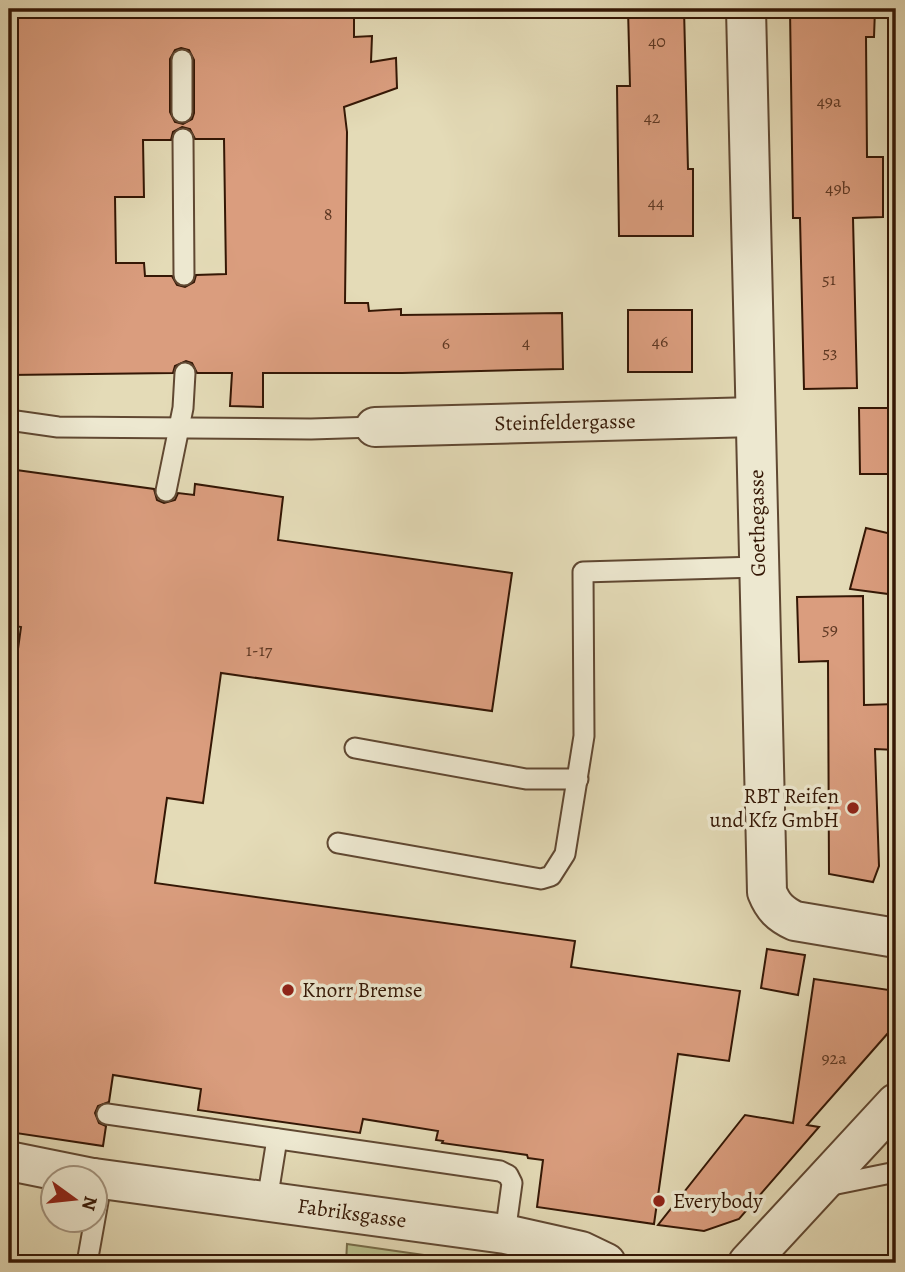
<svg xmlns="http://www.w3.org/2000/svg" width="905" height="1272" font-family="Alegreya,serif">
<style>
.green{fill:#b8bf8c;stroke:#766b48;stroke-width:2}
.building{fill:#da9d7e;stroke:#341705;stroke-width:2;fill-rule:evenodd}
.lines{fill:none;stroke-linecap:round;stroke-linejoin:round}
.service-casing{stroke:#604832;stroke-width:23}
.minor-casing{stroke:#604832;stroke-width:42}
.tertiary-casing{stroke:#604832;stroke-width:42}
.service{stroke:#ede8d0;stroke-width:19}
.minor{stroke:#ede8d0;stroke-width:38}
.tertiary{stroke:#ede8d0;stroke-width:38}
.poi-dot{fill:#8f2418;stroke:#ede8d0;stroke-width:2.5}
.labels{text-anchor:middle;dominant-baseline:central;stroke-width:7;stroke-linejoin:round;paint-order:stroke}
.number-label{font-size:18px;fill:#5e3823}
.street-label{font-size:21px;fill:#341705;stroke:#ede8d0}
.poi-label{font-size:21px;fill:#341705;stroke:#ede8d0;text-anchor:start}
</style>
<rect width="100%" height="100%" fill="#e4dbb7"/>
<filter id="stains"><feTurbulence type="fractalNoise" baseFrequency=".00286" numOctaves="4"/><feColorMatrix values="0 0 0 0 .2 0 0 0 0 .09 0 0 0 0 .02 0 0 0 .5 -.17"/></filter>
<radialGradient id="worn" r=".72"><stop offset=".6" stop-color="#630" stop-opacity="0"/><stop offset="1" stop-color="#630" stop-opacity=".3"/></radialGradient>
<path class="green" d="M347 1244 480 1263H346Z"/>
<g class="building">
<path d="M9 9H354V37L372 36 371 62 396 58 397 88 344 107 347 132 345 303H368L369 311 401 309V315L562 313 563 369 402 373H263V407L230 406 232 373H197L192 363 186 361 175 366 173 373 9 375ZM181 48 189 50 194 60V113L192 119 183 124 175 122 170 112V59L175 50ZM182 127 190 129 195 139H224L226 274 196 275 194 282 185 287 177 285 172 276H145L144 263H116L115 197H144L143 140H171L173 132Z"/>
<path d="M628 9H684L688 169H693V236H619L617 86H630Z"/>
<path d="M790 9H875L874 37H866L867 157H883V217L853 218 857 388 804 389 800 218H793Z"/>
<rect x="628" y="310" width="64" height="62"/>
<path d="M859 408H896V474H860Z"/>
<path d="M9 469 154 489 157 500 164 503 175 500 178 493 194 495 195 484 283 497 278 540 512 573 492 711 221 673 203 803 167 798 155 883 575 941 571 967 740 991 729 1061 678 1054 654 1224 537 1207 543 1160 528 1158 527 1155 442 1143 443 1141 436 1140 438 1131 363 1119 360 1133 198 1110 201 1089 113 1075 109 1102 98 1106 95 1113 99 1123 106 1126 103 1146 9 1132V714L21 627 9 625Z"/>
<path d="M866 528 896 535V595L850 589Z"/>
<path d="M863 596 864 705 896 704V750L875 749 879 866 873 882 829 874 828 661 799 662 797 597Z"/>
<path d="M767 949 805 955 798 995 761 988Z"/>
<path d="M814 979 896 991V1024L807 1125 819 1127 739 1219 704 1231 658 1225 745 1115 793 1123Z"/>
</g>
<g class="lines">
<g class="service-casing">
<g id="service">
<path d="M182 60V112"/>
<path d="M183 139 184 275"/>
<path d="M9 420 58 427 311 429 375 427"/>
<path d="M166 491 183 408 185 373"/>
<path d="M355 748 526 779H578"/>
<path d="M338 843 541 879 551 876 565 854 584 736 583 572 758 567"/>
<path d="M107 1114 500 1171 508 1175 512 1183 505 1234"/>
<path d="M827 1186 896 1172"/>
<path d="M267 1201 277 1139"/>
<path d="M87 1263 102 1179"/>
</g>
</g>
<g class="minor-casing">
<g id="minor">
<path d="M746 9 767 892C773 907 780 914 795 921L896 938"/>
<path d="M375 427 755 417"/>
<path d="M9 1161 93 1178"/>
<path d="M94 1178 505 1234 581 1251 606 1263"/>
</g>
</g>
<g class="tertiary-casing">
<path id="tertiary" d="M748 1263 896 1103"/>
</g>
<use href="#service" class="service"/>
<use href="#minor" class="minor"/>
<use href="#tertiary" class="tertiary"/>
</g>
<g class="poi-dot">
<circle cx="853" cy="808" r="7"/>
<circle cx="288" cy="990" r="7"/>
<circle cx="659" cy="1201" r="7"/>
</g>
<g class="labels">
<g class="number-label">
<text x="657" y="41">40</text>
<text x="829" y="101">49a</text>
<text x="652" y="117">42</text>
<text x="838" y="188">49b</text>
<text x="656" y="202">44</text>
<text x="328" y="214">8</text>
<text x="829" y="279">51</text>
<text x="660" y="341">46</text>
<text x="526" y="342">4</text>
<text x="446" y="343">6</text>
<text x="830" y="352">53</text>
<text x="830" y="629">59</text>
<text x="259" y="650">1-17</text>
<text x="834" y="1058">92a</text>
</g>
<g class="street-label">
<text transform="translate(565 422) rotate(-1)">Steinfeldergasse</text>
<text transform="translate(757 523) rotate(-91)">Goethegasse</text>
<text transform="translate(352 1213) rotate(8)">Fabriksgasse</text>
</g>
<g class="poi-label">
<text x="839" y="796" text-anchor="end">RBT Reifen<tspan x="839" dy="24">und Kfz GmbH</tspan></text>
<text x="302" y="990">Knorr Bremse</text>
<text x="673" y="1201">Everybody</text>
</g>
</g>
<rect width="905" height="1272" fill="none" stroke="#e4dbb7" stroke-width="35"/>
<rect x="10" y="10" width="884" height="1251" fill="none" stroke="#341705" stroke-width="3.5"/>
<rect x="18" y="18" width="870" height="1237" fill="none" stroke="#341705" stroke-width="2"/>
<g transform="translate(74 1199) rotate(105)"><circle r="33" fill="#ede8d0" stroke="#a3947f" stroke-width="2"/>
<path d="M0-5L12 26L0 18L-12 26Z" fill="#8f2418"/>
<text y="-10" font-size="19" font-weight="bold" text-anchor="middle" fill="#341705">N</text>
</g>
<rect width="100%" height="100%" filter="url(#stains)"/>
<rect width="100%" height="100%" fill="url(#worn)"/>
</svg>
